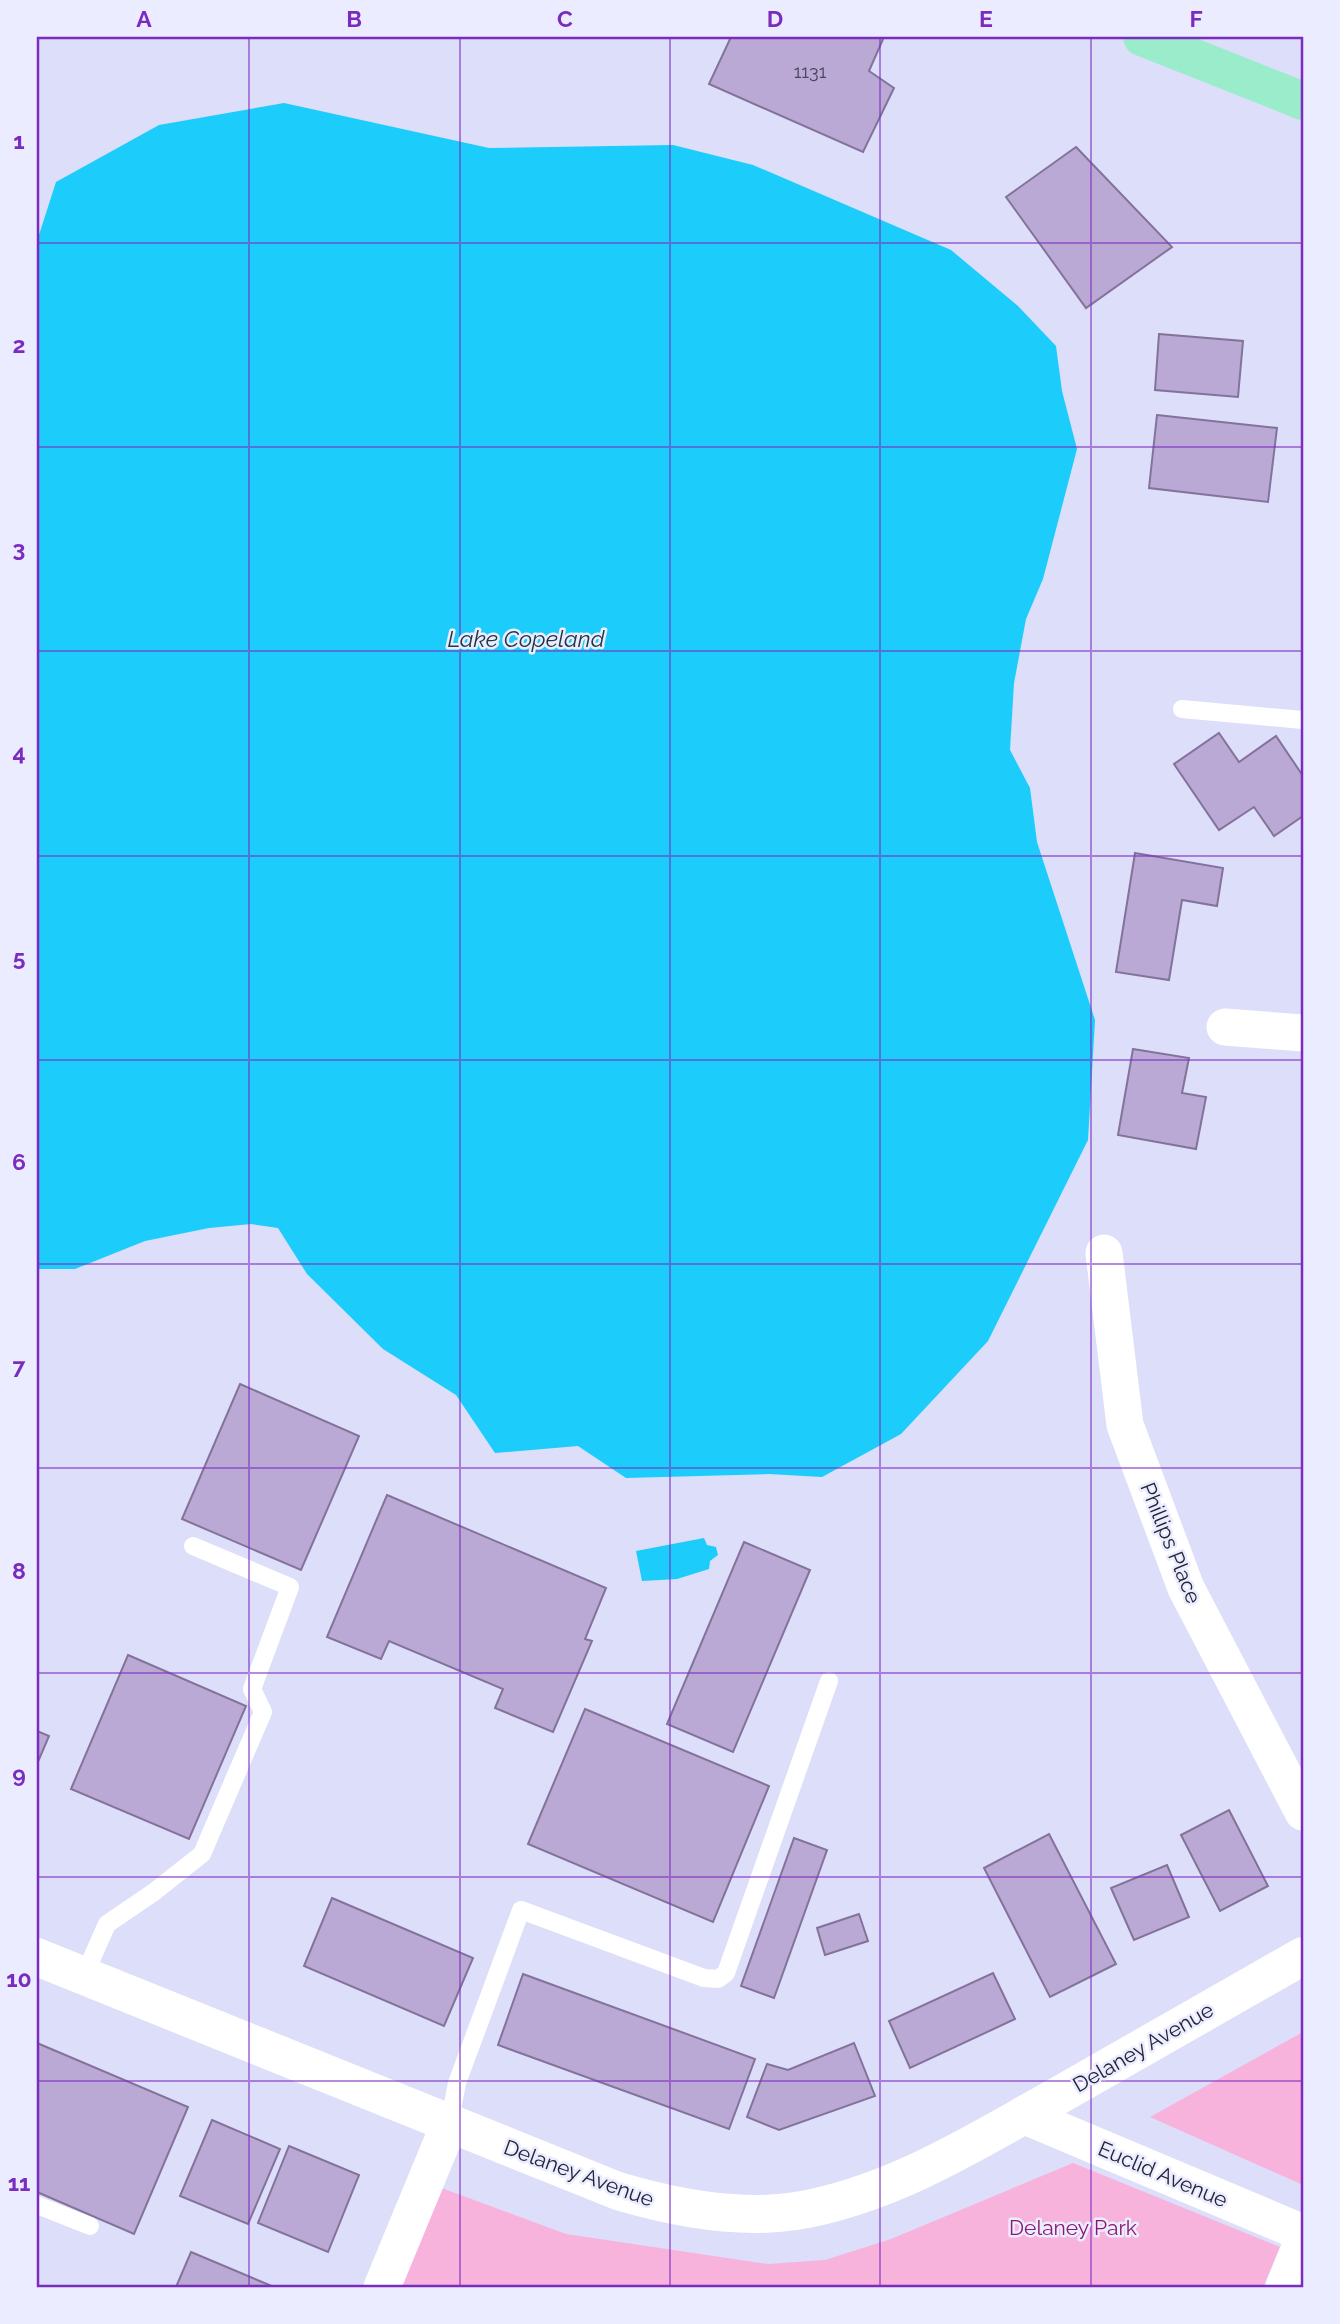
<svg xmlns="http://www.w3.org/2000/svg" width="1340" height="2324" font-family="Raleway,sans-serif">
<style>
.green{fill:#f7b3dc}
.water{fill:#1cccfa}
.building{fill:#baa9d4;stroke:#83739b;stroke-width:2}
.lines{fill:none;stroke-linecap:round;stroke-linejoin:round}
.service{stroke:#fff;stroke-width:18}
.minor{stroke:#fff;stroke-width:37}
.tertiary{stroke:#fff;stroke-width:38}
.primary{stroke:#9becca;stroke-width:38}
.grid{fill:none;stroke:#7b2cbf;stroke-width:2;stroke-opacity:0.55}
.labels{text-anchor:middle;dominant-baseline:central;stroke-width:5;stroke-linejoin:round;paint-order:stroke}
.number-label{font-size:18px;fill:#49455d}
.street-label{font-size:21px;fill:#232435;stroke:#ebecff}
.park-label{font-size:21px;fill:#8c176c;stroke:#ebecff}
.water-label{font-size:23px;font-style:italic;fill:#203841;stroke:#ebecff}
.neatline{fill:none;stroke:#7b2cbf;stroke-width:2.5}
.grid-label{font-size:23px;text-anchor:middle;font-weight:bold;fill:#7b2cbf}
</style>
<rect width="100%" height="100%" fill="#dcdefa"/>
<g class="green">
<path d="M1303 2032V2185L1150 2117Z"/>
<path d="M1073 2163 1280 2247 1263 2287H395L436 2186 566 2234 768 2264 825 2260 891 2239Z"/>
</g>
<g class="water">
<path d="M284 103 489 148 673 145 753 165 951 250 1018 306 1056 346 1062 391 1077 449 1043 579 1026 619 1014 683 1010 750 1030 788 1037 842 1095 1020 1088 1140 988 1341 901 1434 822 1477 769 1474 626 1478 578 1446 495 1453 456 1395 383 1349 307 1274 278 1228 251 1224 209 1228 145 1241 75 1269H37V241L56 182 159 125Z"/>
<path d="M704 1538 707 1545 716 1547 718 1555 710 1561 709 1569 677 1579 642 1581 636 1551Z"/>
</g>
<g class="building">
<path d="M731 37H884L869 71 894 88 863 152 709 84Z"/>
<path d="M1076 147 1172 247 1086 308 1006 197Z"/>
<path d="M1159 334 1243 341 1238 397 1155 390Z"/>
<path d="M1157 415 1277 428 1268 502 1149 488Z"/>
<path d="M1219 733 1239 762 1276 736 1303 776V816L1274 836 1254 807 1219 830 1174 764Z"/>
<path d="M1135 853 1223 868 1217 906 1182 900 1169 980 1116 972Z"/>
<path d="M1133 1049 1189 1058 1182 1093 1206 1097 1196 1149 1118 1135Z"/>
<path d="M240 1384 359 1436 301 1570 182 1519Z"/>
<path d="M387 1495 606 1588 585 1639 592 1641 553 1732 495 1708 503 1689 389 1641 381 1659 327 1637Z"/>
<path d="M744 1542 810 1570 733 1752 667 1724Z"/>
<path d="M128 1655 246 1706 189 1839 71 1789Z"/>
<path d="M585 1709 769 1786 713 1922 528 1844Z"/>
<path d="M37 1731 49 1736 37 1764Z"/>
<path d="M1229 1810 1268 1886 1220 1911 1181 1835Z"/>
<path d="M1049 1834 1116 1964 1050 1997 984 1868Z"/>
<path d="M794 1838 827 1850 774 1998 741 1986Z"/>
<path d="M1167 1865 1189 1917 1134 1940 1111 1888Z"/>
<path d="M332 1898 473 1958 444 2026 304 1966Z"/>
<path d="M859 1914 868 1941 825 1955 817 1928Z"/>
<path d="M993 1973 1015 2019 910 2068 889 2021Z"/>
<path d="M523 1974 755 2059 729 2129 498 2045Z"/>
<path d="M37 2043 188 2107 134 2234 37 2192Z"/>
<path d="M854 2043 875 2096 779 2130 747 2117 767 2064 788 2070Z"/>
<path d="M212 2120 280 2149 248 2224 180 2196Z"/>
<path d="M289 2146 359 2175 328 2252 258 2223Z"/>
<path d="M191 2252 274 2287H176Z"/>
</g>
<g class="lines">
<g class="service">
<path d="M1182 709 1303 720"/>
<path d="M84 1976 107 1924 154 1892 202 1854 263 1712 252 1689 290 1587 193 1546"/>
<path d="M449 2125 457 2083 521 1910 704 1978 718 1979 726 1973 829 1681"/>
<path d="M37 2205 90 2226"/>
</g>
<g class="minor">
<path d="M1225 1027 1303 1033"/>
<path d="M1104 1253 1125 1425 1186 1588 1303 1812"/>
<path d="M1023 2115 1303 2233"/>
<path d="M382 2287 449 2125"/>
<path d="M1284 2287 1303 2240"/>
</g>
<path class="tertiary" d="M37 1957 618 2191C675 2208 737 2220 796 2211 893 2195 979 2140 1063 2093 1143 2047 1223 2002 1303 1956"/>
<path class="primary" d="M1142 37 1303 101"/>
</g>
<path class="grid" d="M249 37V2287M460 37V2287M670 37V2287M880 37V2287M1091 37V2287M37 243H1303M37 447H1303M37 651H1303M37 856H1303M37 1060H1303M37 1264H1303M37 1468H1303M37 1673H1303M37 1877H1303M37 2081H1303"/>
<g class="labels">
<g class="number-label">
<text x="810" y="71">1131</text>
</g>
<g class="street-label">
<text transform="translate(1171 1543) rotate(68)">Phillips Place</text>
<text transform="translate(1143 2047) rotate(-30)">Delaney Avenue</text>
<text transform="translate(579 2173) rotate(20)">Delaney Avenue</text>
<text transform="translate(1163 2174) rotate(23)">Euclid Avenue</text>
</g>
<g class="park-label">
<text x="1073" y="2227">Delaney Park</text>
</g>
<g class="water-label">
<text x="526" y="638">Lake Copeland</text>
</g>
</g>
<rect width="1340" height="2324" fill="none" stroke="#ebecff" stroke-width="77"/>
<rect x="38" y="38" width="1264" height="2248" class="neatline"/>
<g class="grid-label">
<text x="144" y="27">A</text>
<text x="354" y="27">B</text>
<text x="565" y="27">C</text>
<text x="775" y="27">D</text>
<text x="986" y="27">E</text>
<text x="1196" y="27">F</text>
<text x="19" y="149">1</text>
<text x="19" y="353">2</text>
<text x="19" y="557">3</text>
<text x="19" y="761">4</text>
<text x="19" y="966">5</text>
<text x="19" y="1170">6</text>
<text x="19" y="1374">7</text>
<text x="19" y="1579">8</text>
<text x="19" y="1783">9</text>
<text x="19" y="1987">10</text>
<text x="19" y="2191">11</text>
</g>
</svg>
